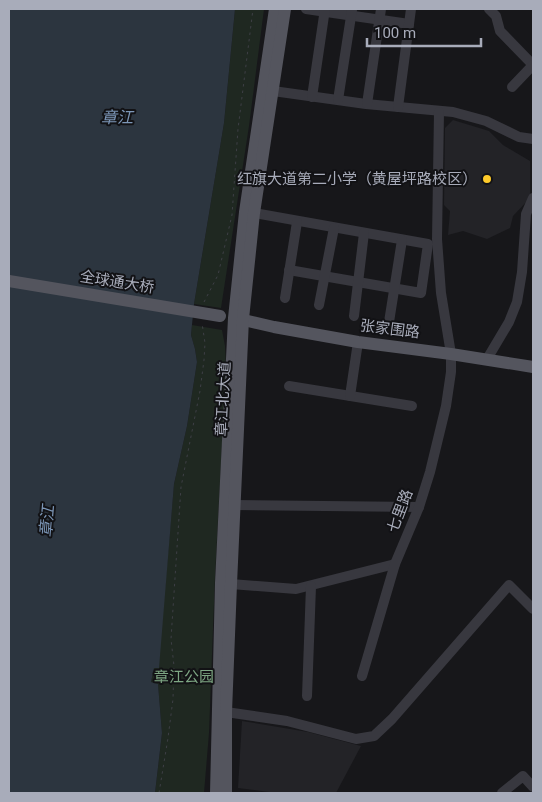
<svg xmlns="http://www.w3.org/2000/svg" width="542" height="802" font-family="Roboto,'Noto Sans SC',sans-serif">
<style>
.built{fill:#232327}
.green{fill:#1f2821}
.water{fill:#2c353f}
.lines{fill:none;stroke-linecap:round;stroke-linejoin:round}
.path{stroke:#3e3f46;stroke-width:1;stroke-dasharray:2.5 4;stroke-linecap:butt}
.minor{stroke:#38383f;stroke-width:10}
.major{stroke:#54555e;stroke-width:12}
.major-bridge{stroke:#54555e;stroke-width:12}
.poi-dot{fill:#ffcb2a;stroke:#121215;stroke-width:2}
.labels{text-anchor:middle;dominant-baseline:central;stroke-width:4;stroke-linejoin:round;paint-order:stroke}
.poi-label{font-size:15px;fill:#a8acba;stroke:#121215;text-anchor:end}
.street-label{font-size:15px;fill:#a8acba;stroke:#121215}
.park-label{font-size:15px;fill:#7ea784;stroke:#121215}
.water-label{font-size:16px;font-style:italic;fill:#7d97b8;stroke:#121215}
</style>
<rect width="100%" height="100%" fill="#17171a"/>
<g class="built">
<path d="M453 120 489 131 503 145 530 161V198L513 216 510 228 487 239 463 231 448 235 450 211 444 205 445 128Z"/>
<path d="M242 721 308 732 361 746 336 793H277L238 788Z"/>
</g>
<g class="green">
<path d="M235 9H264L249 126 221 308 194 304 224 123Z"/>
<path d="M192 325 222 330 225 346 226 368 215 576 209 733 204 793H155L162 733 158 685 151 682 154 667 158 668 174 484 187 426 197 362 195 349 191 335Z"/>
</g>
<path class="water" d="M9 9H235L224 123 194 304 191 335 195 349 197 362 187 426 174 484 159 668H154L151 682 158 684 162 733 155 793H9Z"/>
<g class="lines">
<g class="path">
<path d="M204 302 218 275 232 215 238 129 253 9"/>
<path d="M159 793 168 738 173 699 174 666 171 639 181 487 200 391 204 360 205 343 202 323"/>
</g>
<g class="minor">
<path d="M306 9 409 24"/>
<path d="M489 9 496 16 500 31 533 65"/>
<path d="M512 87 533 65"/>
<path d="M273 91 366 104 453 112 486 121 519 137 533 139"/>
<path d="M312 97 325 9"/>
<path d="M338 100 352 10"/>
<path d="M367 104 381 9"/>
<path d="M398 107 411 9"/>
<path d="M254 213 428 244 421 293 289 270"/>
<path d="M285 298 297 222"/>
<path d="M319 305 334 228"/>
<path d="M354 316 364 233"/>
<path d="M389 322 402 240"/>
<path d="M487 359 509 322 517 302 522 272 526 214 533 198"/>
<path d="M289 386 412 406"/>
<path d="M350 396 358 342"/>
<path d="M234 505 419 507"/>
<path d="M231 584 296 589 395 564"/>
<path d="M362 676 395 564 419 507 430 472 446 406 451 372V354L441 293 437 239 439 112"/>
<path d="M307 696 311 586"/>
<path d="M226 712 287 721 356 739 374 736 392 719 509 585 533 609"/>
<path d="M502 793 523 776 533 787"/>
</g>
<g class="major">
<path d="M235 318 274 327 358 342 451 354 533 367"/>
<path d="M216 793 221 583 234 318 245 212 275 9"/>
<path d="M226 793V712L231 584 243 319 254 213 285 9"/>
</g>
<path class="major-bridge" d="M9 281 220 316"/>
</g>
<circle class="poi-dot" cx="487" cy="179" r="5"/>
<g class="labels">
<g class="poi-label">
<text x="477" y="179">红旗大道第二小学（黄屋坪路校区）</text>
</g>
<g class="street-label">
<text transform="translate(117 282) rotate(9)">全球通大桥</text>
<text transform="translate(390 329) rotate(7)">张家围路</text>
<text transform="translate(223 399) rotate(-87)">章江北大道</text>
<text transform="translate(400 511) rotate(-69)">七里路</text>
</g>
<g class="park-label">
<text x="184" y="677">章江公园</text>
</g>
<g class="water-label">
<text x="117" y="117">章江</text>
<text transform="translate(47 521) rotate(-85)">章江</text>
</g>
</g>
<rect width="542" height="802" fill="none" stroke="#a8acba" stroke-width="20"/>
<path d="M367 38v8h114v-8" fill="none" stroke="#a8acba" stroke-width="2.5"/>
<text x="374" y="38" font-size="15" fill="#a8acba" stroke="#121215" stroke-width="4" paint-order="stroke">100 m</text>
</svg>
